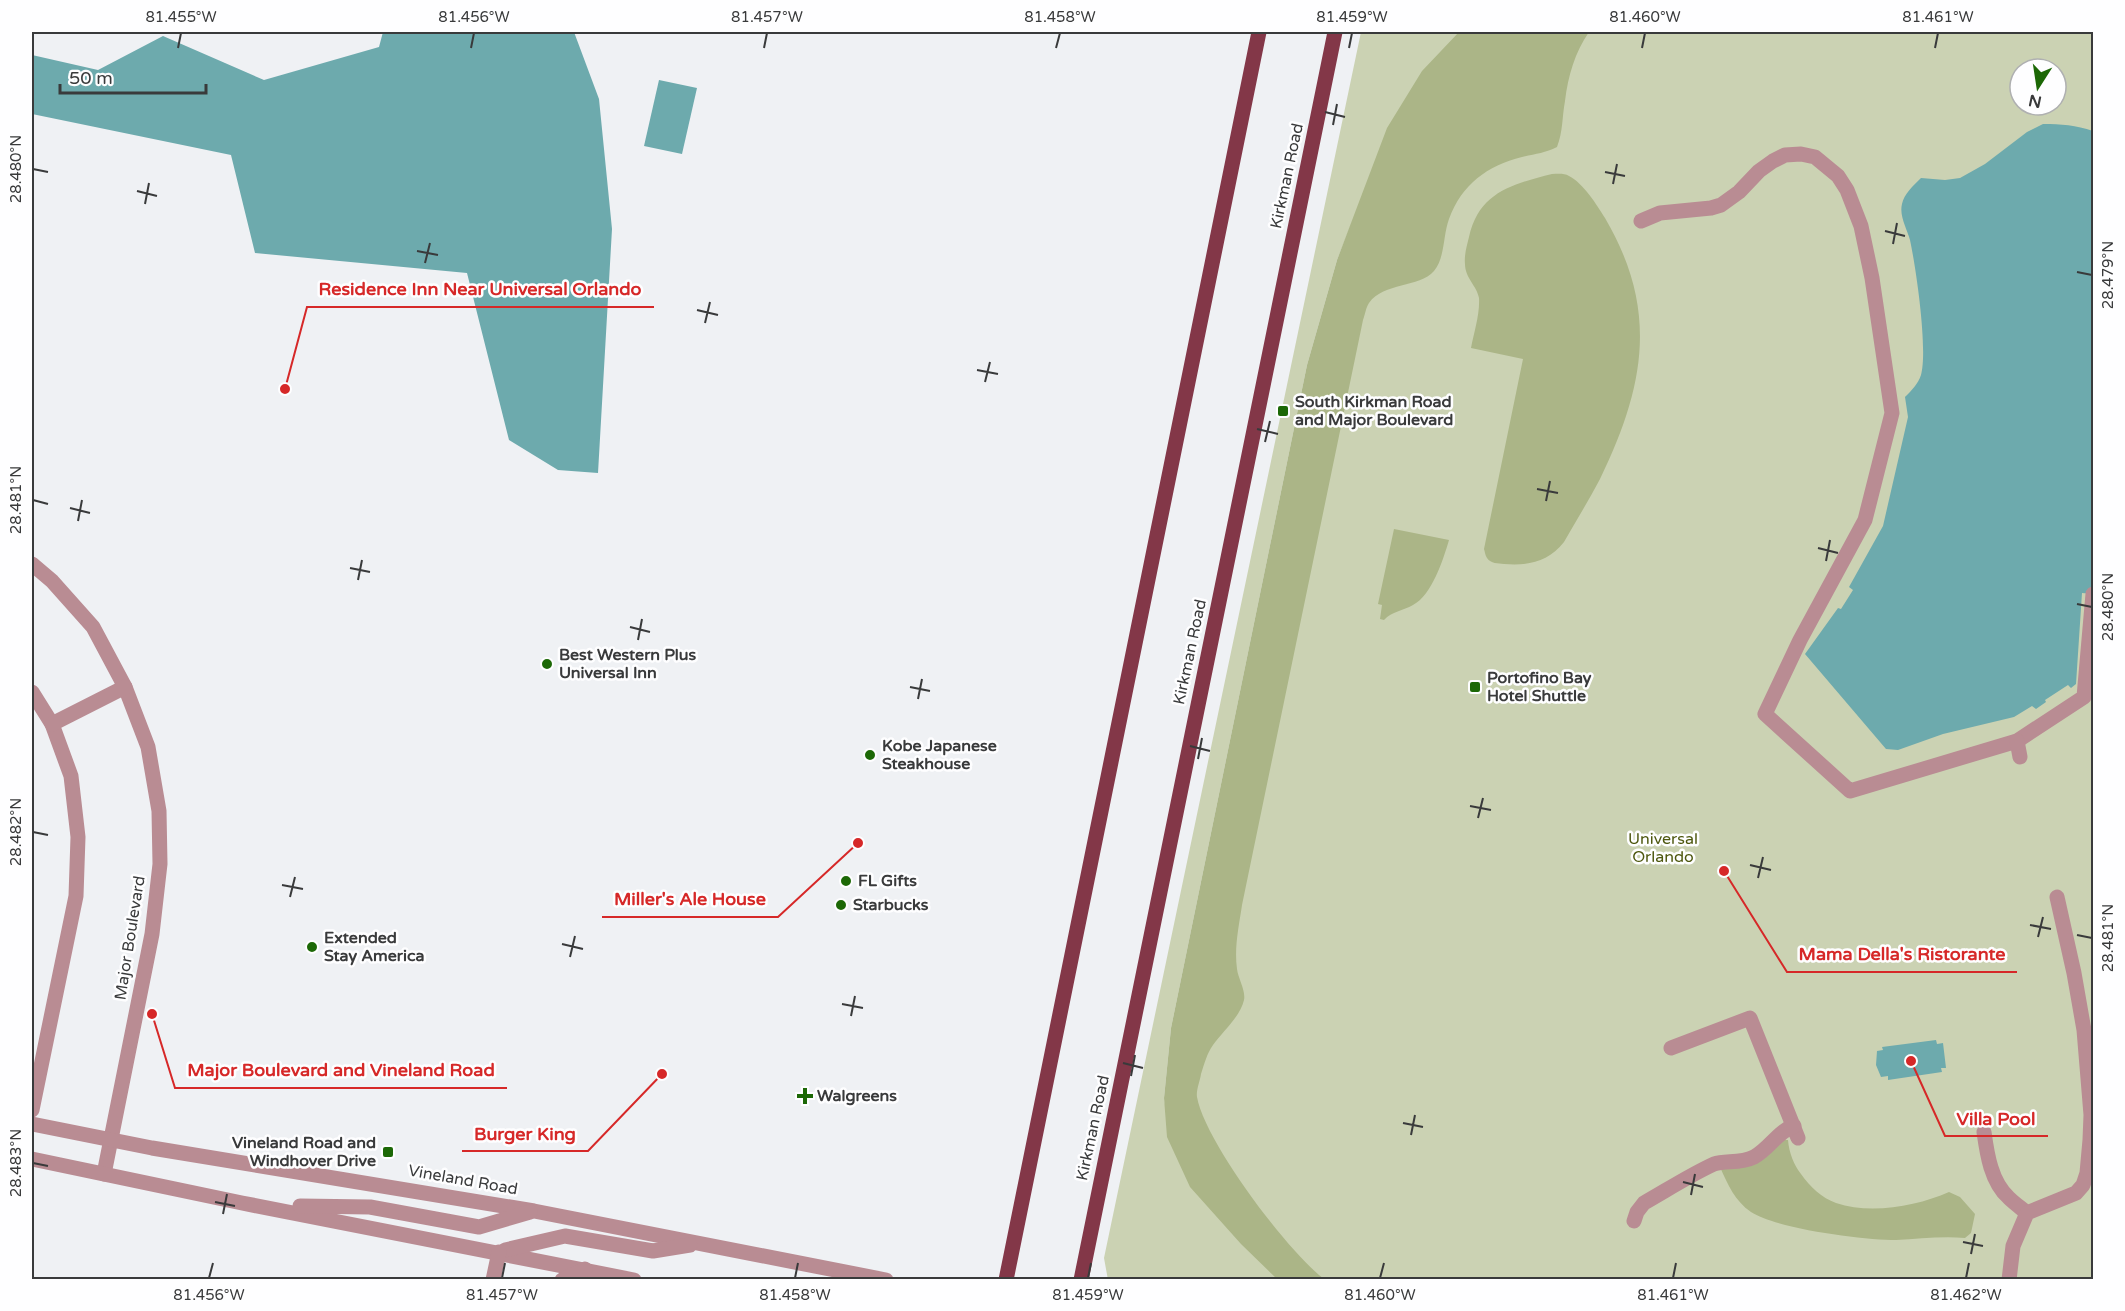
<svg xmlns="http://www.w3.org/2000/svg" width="2125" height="1311" font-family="'Varela Round',sans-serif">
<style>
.green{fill:#cbd2b3;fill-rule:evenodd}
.forest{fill:#abb587}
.water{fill:#6daaad}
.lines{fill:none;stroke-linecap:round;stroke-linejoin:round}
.minor{stroke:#b98c93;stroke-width:15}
.major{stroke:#833748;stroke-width:15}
.ticks{fill:none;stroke:#393a3b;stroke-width:2}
.poi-dot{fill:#1c6806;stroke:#fefeff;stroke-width:2}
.labels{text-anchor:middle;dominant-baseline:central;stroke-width:5;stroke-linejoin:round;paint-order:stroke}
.street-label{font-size:16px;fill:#393a3b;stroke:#fefeff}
.poi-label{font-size:16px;font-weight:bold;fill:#393a3b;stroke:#fefeff;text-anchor:start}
.park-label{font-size:16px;fill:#4d570e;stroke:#fefeff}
.leader{fill:none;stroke:#d62828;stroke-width:2}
.callout-dot{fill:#d62828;stroke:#fefeff;stroke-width:2}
.callout-label{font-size:18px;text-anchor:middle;font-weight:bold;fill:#d62828;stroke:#fefeff;stroke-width:5;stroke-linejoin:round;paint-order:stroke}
.neatline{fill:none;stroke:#393a3b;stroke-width:2}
.ticks-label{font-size:15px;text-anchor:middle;fill:#393a3b}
</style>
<rect width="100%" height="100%" fill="#eff1f4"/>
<path class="green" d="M1361 32H2093V1279L1108 1280 1104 1258ZM2020 69H2056V105H2020ZM1362 197 1166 1111 1164 1098 1171 1028 1307 365 1337 260Z"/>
<g class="forest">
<path d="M1459 32H1589C1575 52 1568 76 1565 101 1562 117 1563 132 1557 147 1545 153 1535 154 1522 157 1487 166 1462 184 1449 219 1443 235 1445 258 1434 271 1419 288 1384 282 1369 303 1366 307 1365 315 1363 320L1242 905C1239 926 1234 947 1237 969 1238 978 1246 991 1244 1000 1240 1017 1223 1031 1213 1045 1207 1053 1204 1065 1201 1074 1200 1081 1196 1090 1197 1097 1205 1142 1288 1252 1324 1279H1277L1241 1244 1190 1187 1167 1137 1164 1098 1171 1028 1307 365 1337 260 1387 128 1422 71Z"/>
<path d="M1552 174C1558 174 1564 173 1569 176 1583 183 1597 205 1605 218 1659 310 1645 386 1600 479 1589 500 1576 521 1564 542 1548 562 1528 566 1504 564 1498 563 1491 564 1487 558 1485 555 1485 552 1484 549L1523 359 1471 348C1474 332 1480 314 1479 298 1477 286 1465 278 1465 264 1464 255 1467 245 1469 237 1479 192 1513 184 1552 174Z"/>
<path d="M1394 529 1449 540C1443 560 1432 595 1413 605 1403 611 1392 611 1384 620L1380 619 1382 605 1378 604Z"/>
<path d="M1784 1140H1788C1789 1153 1794 1165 1801 1174 1810 1187 1822 1198 1836 1203 1871 1215 1917 1206 1949 1192L1960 1197 1975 1214 1971 1233 1965 1238C1941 1236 1919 1239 1896 1240 1864 1240 1777 1229 1751 1212 1735 1201 1728 1185 1720 1167L1766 1156Z"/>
</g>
<g class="water">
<path d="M383 32H574L599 99 612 229 598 473 558 470 509 440 467 273 255 253 231 155 32 114V55L98 70 163 36 264 80 379 47Z"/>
<path d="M659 80 697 88 682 154 644 146Z"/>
<path d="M2043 124C2061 124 2076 125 2093 131L2094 594 2082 593 2076 684 2071 688 2068 685 2045 700 2046 702 2036 709 2032 706 2014 717 1943 734 1898 750 1886 749 1805 654 1838 608 1841 609 1853 590 1849 587 1883 526 1908 417 1905 397C1912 390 1918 384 1921 375 1928 349 1916 268 1910 240 1907 229 1899 216 1902 204 1904 194 1913 186 1921 178L1945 180 1960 178 1985 164 2027 132Z"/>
<path d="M1936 1040 1937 1044 1943 1043 1946 1068H1941L1942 1072 1888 1080V1076L1881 1077 1876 1065 1877 1051 1883 1050 1882 1047Z"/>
</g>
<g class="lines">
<g class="minor">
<path d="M1641 221 1660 213 1711 208 1721 205 1739 192 1759 171 1773 161 1785 155 1801 154 1815 157 1838 176 1847 190 1861 226 1872 278 1892 413 1865 520 1800 640 1765 714 1850 791 2017 741 2084 697 2093 594"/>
<path d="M32 564 52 581 93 627 125 687 148 747 159 811 160 864 152 934 104 1174"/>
<path d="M32 692 52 724 71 776 78 837 76 896 32 1110"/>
<path d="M52 724 125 687"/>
<path d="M2017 741 2020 757"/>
<path d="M1671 1048 1750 1018 1798 1138"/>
<path d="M32 1124 152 1148 534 1211 886 1280"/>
<path d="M1984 1132C1987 1154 1991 1182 2009 1198 2014 1203 2021 1208 2027 1213"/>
<path d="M32 1159 242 1203 634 1280"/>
<path d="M300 1206 370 1207 479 1227 530 1212"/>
<path d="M1634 1221 1637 1212 1644 1203C1667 1190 1690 1175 1714 1164 1725 1160 1740 1164 1754 1157 1770 1148 1778 1131 1794 1126"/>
<path d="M505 1250 565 1236 653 1251 690 1245"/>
<path d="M493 1280 499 1252"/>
<path d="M562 1280 585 1269"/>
<path d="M2009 1280 2013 1246 2027 1213 2076 1193 2083 1185 2087 1173 2090 1140 2091 1115 2084 1030 2074 973 2057 897"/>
</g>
<g class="major">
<path d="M1006 1280 1259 32"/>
<path d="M1081 1280 1335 32"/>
</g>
</g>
<path class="ticks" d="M178 48 181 33M471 48 474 33M764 48 767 33M1056 48 1060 33M1349 48 1352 33M1642 48 1645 33M1935 48 1938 33M1325 112 1345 117M1333 125 1337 104M33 169 48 172M1605 172 1625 176M1613 184 1617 164M137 191 157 196M145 204 149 183M1885 231 1905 236M1893 244 1897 223M417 251 438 255M425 263 430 243M2077 272 2092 275M697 310 718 315M705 323 710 302M977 370 998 374M985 382 990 362M1257 429 1278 434M1265 442 1270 421M1537 489 1558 493M33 500 48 504M1546 501 1550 481M70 508 90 513M78 521 82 500M1818 548 1838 553M1826 561 1830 540M350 568 370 572M358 580 362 560M2077 604 2092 607M630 627 650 632M638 640 642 619M910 687 930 691M918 699 922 679M1190 746 1210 751M1198 759 1202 738M1470 806 1491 810M1478 818 1483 798M33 832 48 835M1750 865 1771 870M1758 878 1763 857M282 885 303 889M290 897 295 877M2030 925 2051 929M2077 935 2092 938M2038 937 2043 917M562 944 583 949M570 957 575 936M842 1004 863 1008M851 1016 855 996M1123 1063 1143 1068M1131 1076 1135 1055M1403 1123 1423 1127M1411 1135 1415 1115M33 1163 48 1166M1683 1182 1703 1187M1691 1195 1695 1174M215 1202 235 1206M223 1214 227 1194M1963 1242 1983 1246M1971 1254 1975 1234M209 1278 213 1263M502 1278 505 1263M795 1278 798 1263M1088 1278 1091 1263M1380 1278 1384 1263M1673 1278 1676 1263M1966 1278 1969 1263"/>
<g class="poi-dot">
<rect x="1277" y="405" width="12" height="12" rx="3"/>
<circle cx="547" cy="664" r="6"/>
<rect x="1469" y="681" width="12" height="12" rx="3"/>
<circle cx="870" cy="755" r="6"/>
<circle cx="846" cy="881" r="6"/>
<circle cx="841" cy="905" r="6"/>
<circle cx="312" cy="947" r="6"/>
<path d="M802 1087h6v6h6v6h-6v6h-6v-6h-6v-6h6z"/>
<rect x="382" y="1146" width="12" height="12" rx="3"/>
</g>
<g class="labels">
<g class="street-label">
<text transform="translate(1287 176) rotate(-78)">Kirkman Road</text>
<text transform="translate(1190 652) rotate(-78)">Kirkman Road</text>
<text transform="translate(130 938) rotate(-81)">Major Boulevard</text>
<text transform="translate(1093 1128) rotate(-78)">Kirkman Road</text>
<text transform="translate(463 1180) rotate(10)">Vineland Road</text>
</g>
<g class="poi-label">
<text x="1295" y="402">South Kirkman Road<tspan x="1295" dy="18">and Major Boulevard</tspan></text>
<text x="559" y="655">Best Western Plus<tspan x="559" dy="18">Universal Inn</tspan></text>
<text x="1487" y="678">Portofino Bay<tspan x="1487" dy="18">Hotel Shuttle</tspan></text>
<text x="882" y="746">Kobe Japanese<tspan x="882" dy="18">Steakhouse</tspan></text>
<text x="858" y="881">FL Gifts</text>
<text x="853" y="905">Starbucks</text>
<text x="324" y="938">Extended<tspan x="324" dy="18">Stay America</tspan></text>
<text x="817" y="1096">Walgreens</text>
<text x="376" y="1143" text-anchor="end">Vineland Road and<tspan x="376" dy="18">Windhover Drive</tspan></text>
</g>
<g class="park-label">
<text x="1663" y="839">Universal<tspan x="1663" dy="18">Orlando</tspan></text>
</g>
</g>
<path class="leader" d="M285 389L307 307H654M858 843L778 917H602M1724 871L1787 972H2017M152 1014L175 1088H507M1911 1061L1945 1136H2048M662 1074L588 1151H462"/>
<g class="callout-dot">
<circle cx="285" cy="389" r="6"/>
<circle cx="858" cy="843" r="6"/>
<circle cx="1724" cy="871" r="6"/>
<circle cx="152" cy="1014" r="6"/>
<circle cx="1911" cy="1061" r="6"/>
<circle cx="662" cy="1074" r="6"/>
</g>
<g class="callout-label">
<text x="480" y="295">Residence Inn Near Universal Orlando</text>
<text x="690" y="905">Miller's Ale House</text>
<text x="1902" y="960">Mama Della's Ristorante</text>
<text x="341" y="1076">Major Boulevard and Vineland Road</text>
<text x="1996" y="1125">Villa Pool</text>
<text x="525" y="1140">Burger King</text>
</g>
<rect width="2125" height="1311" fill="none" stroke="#fefeff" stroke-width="66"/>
<g transform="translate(2038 87) rotate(192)"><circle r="28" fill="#fefeff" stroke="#afb0b1" stroke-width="1.5"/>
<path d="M0-4.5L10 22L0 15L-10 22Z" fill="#1c6806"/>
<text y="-9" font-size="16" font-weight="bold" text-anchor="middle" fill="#393a3b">N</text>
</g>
<path d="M60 84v9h146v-9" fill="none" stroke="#393a3b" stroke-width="3"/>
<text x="69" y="84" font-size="18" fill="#393a3b" stroke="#fefeff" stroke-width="4.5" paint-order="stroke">50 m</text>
<rect x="33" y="33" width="2059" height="1245" class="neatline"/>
<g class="ticks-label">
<text x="181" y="22">81.455°W</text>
<text x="474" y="22">81.456°W</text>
<text x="767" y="22">81.457°W</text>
<text x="1060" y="22">81.458°W</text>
<text x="1352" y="22">81.459°W</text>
<text x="1645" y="22">81.460°W</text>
<text x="1938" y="22">81.461°W</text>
<text transform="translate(16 169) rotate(-90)" y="5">28.480°N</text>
<text transform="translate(2108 275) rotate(-90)" y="5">28.479°N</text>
<text transform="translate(16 500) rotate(-90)" y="5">28.481°N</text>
<text transform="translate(2108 607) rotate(-90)" y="5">28.480°N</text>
<text transform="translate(16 832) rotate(-90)" y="5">28.482°N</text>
<text transform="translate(2108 938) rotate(-90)" y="5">28.481°N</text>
<text transform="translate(16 1163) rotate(-90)" y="5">28.483°N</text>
<text x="209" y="1300">81.456°W</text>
<text x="502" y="1300">81.457°W</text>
<text x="795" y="1300">81.458°W</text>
<text x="1088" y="1300">81.459°W</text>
<text x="1380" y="1300">81.460°W</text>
<text x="1673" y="1300">81.461°W</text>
<text x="1966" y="1300">81.462°W</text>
</g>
</svg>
